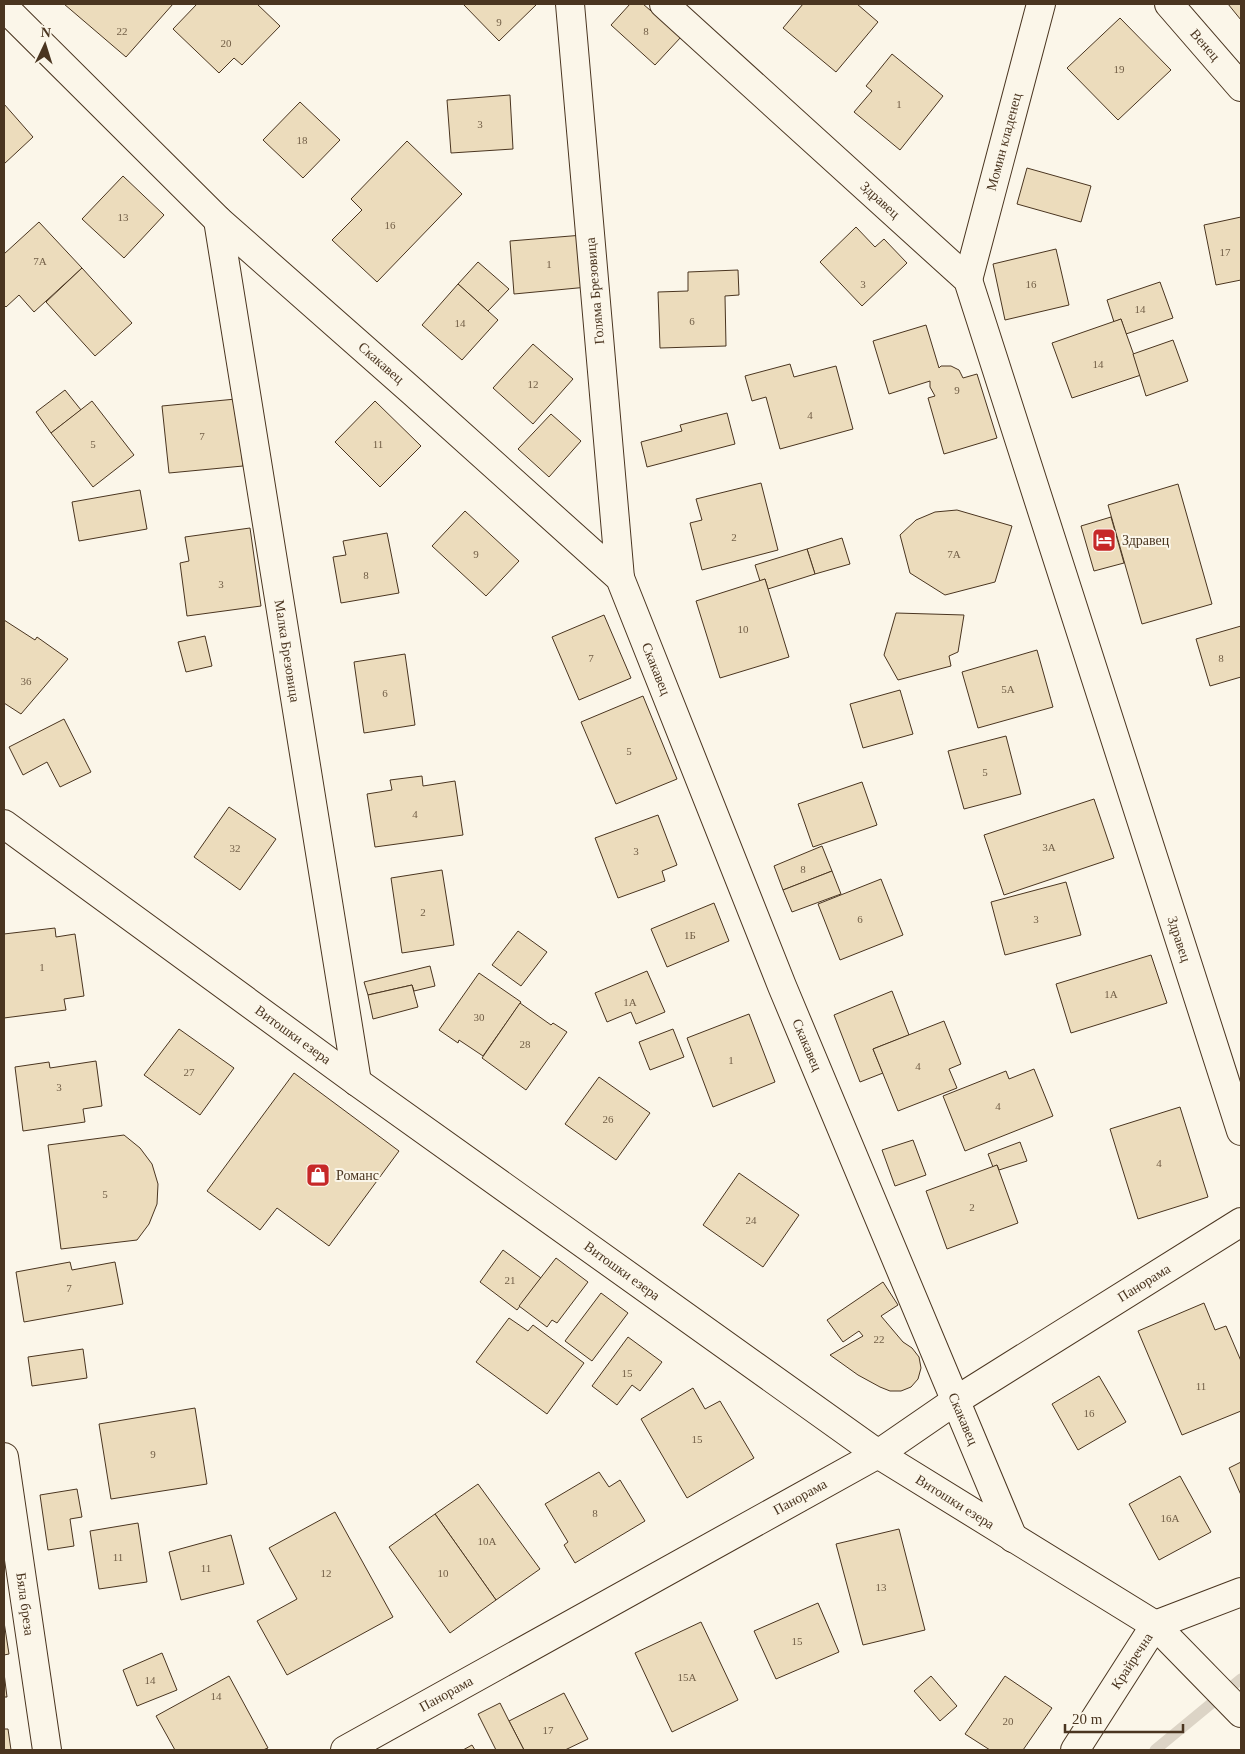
<svg xmlns="http://www.w3.org/2000/svg" width="1245" height="1754" font-family="Georgia,serif">
<style>
.lines{fill:none;stroke-linecap:round;stroke-linejoin:round}
.stream{stroke:#dcd4c6;stroke-width:11}
.building{fill:#ecdcbc;stroke:#4a3520}
.minor-casing{stroke:#4a3520;stroke-width:30}
.minor{stroke:#fbf6e9;stroke-width:28}
.labels{text-anchor:middle;dominant-baseline:central;stroke-width:4;stroke-linejoin:round;paint-order:stroke}
.number-label{font-size:11px;fill:#725f47}
.street-label{font-size:14px;fill:#4a3520;stroke:#fbf6e9}
.poi-label{font-size:14px;fill:#4a3520;stroke:#fbf6e9;text-anchor:start}
</style>
<rect width="100%" height="100%" fill="#fbf6e9"/>
<g class="lines">
<path class="stream" d="M1155 1750 1241 1679"/>
</g>
<g class="building">
<path d="M64 4H173L126 57Z"/>
<path d="M197 4H257L280 26 242 65 234 58 219 73 173 29Z"/>
<path d="M463 4H537L499 41Z"/>
<path d="M630 4H643L681 37 655 65 611 25Z"/>
<path d="M803 4H857L878 22 836 72 783 28Z"/>
<path d="M1228 4H1241V20Z"/>
<path d="M1120 18 1171 70 1118 120 1067 68Z"/>
<path d="M892 54 943 96 900 150 854 112 872 91 866 86Z"/>
<path d="M510 95 513 149 451 153 447 100Z"/>
<path d="M300 102 340 140 303 178 263 140Z"/>
<path d="M4 104 33 137 4 164Z"/>
<path d="M407 141 462 194 377 282 332 240 362 210 351 199Z"/>
<path d="M1027 168 1091 186 1081 222 1017 204Z"/>
<path d="M123 176 164 215 124 258 82 219Z"/>
<path d="M1241 217V280L1216 285 1204 225Z"/>
<path d="M39 222 82 268 34 312 19 295 6 307 4 305V254Z"/>
<path d="M856 227 875 247 884 239 907 263 862 306 820 262Z"/>
<path d="M583 235 588 287 514 294 510 241Z"/>
<path d="M1056 249 1069 305 1005 320 993 264Z"/>
<path d="M478 262 509 289 488 311 458 284Z"/>
<path d="M82 268 132 323 95 356 46 302Z"/>
<path d="M738 270 739 295 725 296 726 346 660 348 658 292 688 291V272Z"/>
<path d="M1160 282 1173 318 1126 334 1121 319 1114 322 1107 300Z"/>
<path d="M458 284 498 320 462 360 422 325Z"/>
<path d="M1121 319 1141 375 1072 398 1052 343Z"/>
<path d="M926 325 939 368 941 366H951L959 370 963 378 977 374 997 438 944 454 928 398 935 396 930 387V381L889 394 873 341Z"/>
<path d="M1173 340 1188 381 1146 396 1133 354Z"/>
<path d="M533 344 573 379 533 424 493 388Z"/>
<path d="M790 364 794 377 836 366 853 429 780 449 766 397 752 401 745 376Z"/>
<path d="M65 390 81 410 51 433 36 412Z"/>
<path d="M236 399 243 466 169 473 162 406Z"/>
<path d="M92 401 134 455 93 487 51 433Z"/>
<path d="M375 401 421 446 380 487 335 442Z"/>
<path d="M727 413 735 444 647 467 641 442 682 431 680 425Z"/>
<path d="M551 414 581 441 549 477 518 449Z"/>
<path d="M761 483 778 550 702 570 690 523 702 520 696 499Z"/>
<path d="M1178 484 1212 604 1142 624 1108 505Z"/>
<path d="M140 490 147 529 79 541 72 502Z"/>
<path d="M957 510 1012 526 995 582 945 595 910 573 900 535 916 520 935 512Z"/>
<path d="M465 511 519 561 486 596 432 546Z"/>
<path d="M1111 517 1124 563 1094 571 1081 526Z"/>
<path d="M250 528 261 606 187 616 180 563 189 561 185 537Z"/>
<path d="M387 533 399 593 341 603 333 557 346 555 343 541Z"/>
<path d="M842 538 850 564 815 574 807 549Z"/>
<path d="M807 549 815 574 768 589 765 579 760 581 755 565Z"/>
<path d="M765 579 789 657 720 678 696 601Z"/>
<path d="M896 613 964 615 958 652 949 656 951 666 898 680 884 655Z"/>
<path d="M604 615 631 678 579 700 552 637Z"/>
<path d="M4 620 35 640 37 637 68 659 21 714 4 703Z"/>
<path d="M1241 626V677L1210 686 1196 639Z"/>
<path d="M205 636 212 666 186 672 178 642Z"/>
<path d="M1037 650 1053 707 978 728 962 672Z"/>
<path d="M405 654 415 725 364 733 354 662Z"/>
<path d="M900 690 913 734 863 748 850 704Z"/>
<path d="M643 696 677 779 616 804 581 722Z"/>
<path d="M64 719 91 772 60 787 47 762 23 775 9 747Z"/>
<path d="M1006 736 1021 794 964 809 948 751Z"/>
<path d="M422 776 423 786 455 781 463 835 375 847 367 794 392 790 390 780Z"/>
<path d="M862 782 877 825 813 847 798 804Z"/>
<path d="M1094 799 1114 858 1004 895 984 835Z"/>
<path d="M229 807 276 839 240 890 194 857Z"/>
<path d="M658 815 677 865 662 871 665 881 618 898 595 838Z"/>
<path d="M822 846 832 871 783 890 774 866Z"/>
<path d="M442 870 454 945 402 953 391 878Z"/>
<path d="M832 871 841 894 792 912 783 890Z"/>
<path d="M881 879 903 935 840 960 818 904Z"/>
<path d="M1066 882 1081 935 1005 955 991 902Z"/>
<path d="M714 903 729 941 667 967 651 929Z"/>
<path d="M55 928 56 937 75 934 84 996 64 999 66 1010 4 1018V934Z"/>
<path d="M518 931 547 952 521 986 492 965Z"/>
<path d="M1151 955 1167 1003 1071 1033 1056 984Z"/>
<path d="M430 966 435 986 414 991 412 985 368 995 364 982Z"/>
<path d="M647 971 665 1012 636 1024 631 1012 607 1022 595 993Z"/>
<path d="M479 973 521 1002 483 1056 459 1040 458 1043 439 1030Z"/>
<path d="M412 985 418 1007 373 1019 368 995Z"/>
<path d="M892 991 909 1035 873 1049 883 1073 860 1082 834 1015Z"/>
<path d="M520 1003 551 1025 553 1023 567 1032 526 1090 482 1058Z"/>
<path d="M749 1014 775 1082 713 1107 687 1038Z"/>
<path d="M944 1021 961 1064 949 1069 957 1088 898 1111 873 1049Z"/>
<path d="M179 1029 234 1068 200 1115 144 1075Z"/>
<path d="M673 1029 684 1057 650 1070 639 1042Z"/>
<path d="M96 1061 102 1106 83 1109 85 1122 23 1131 15 1067 49 1062 50 1068Z"/>
<path d="M1034 1069 1053 1116 965 1151 943 1096 1006 1071 1009 1079Z"/>
<path d="M294 1073 399 1151 329 1246 277 1208 260 1230 207 1191Z"/>
<path d="M599 1077 650 1113 616 1160 565 1124Z"/>
<path d="M1180 1107 1208 1197 1138 1219 1110 1129Z"/>
<path d="M124 1135 140 1148 152 1164 158 1184 157 1204 149 1224 137 1240 61 1249 48 1145Z"/>
<path d="M913 1140 926 1175 895 1186 882 1150Z"/>
<path d="M1020 1142 1027 1161 999 1170 997 1165 993 1167 988 1154Z"/>
<path d="M997 1165 1018 1223 947 1249 926 1191Z"/>
<path d="M739 1173 799 1215 763 1267 703 1225Z"/>
<path d="M503 1250 541 1278 517 1310 480 1282Z"/>
<path d="M556 1258 588 1282 557 1323 552 1320 547 1327 519 1306Z"/>
<path d="M70 1262 72 1270 115 1262 123 1304 24 1322 16 1272Z"/>
<path d="M883 1282 898 1305 881 1316 903 1342 912 1348 919 1357 921 1368 918 1379 911 1387 901 1391H890L880 1387 858 1375 830 1355 863 1336 859 1331 843 1342 827 1320Z"/>
<path d="M601 1293 628 1313 592 1361 565 1341Z"/>
<path d="M1204 1303 1215 1330 1226 1326 1241 1361V1411L1182 1435 1138 1331Z"/>
<path d="M509 1318 528 1331 533 1325 584 1363 547 1414 476 1362Z"/>
<path d="M628 1337 662 1362 640 1391 632 1385 617 1405 592 1386Z"/>
<path d="M83 1349 87 1378 32 1386 28 1357Z"/>
<path d="M1099 1376 1126 1422 1078 1450 1052 1404Z"/>
<path d="M693 1388 705 1409 720 1401 754 1458 687 1498 641 1419Z"/>
<path d="M195 1408 207 1484 111 1499 99 1424Z"/>
<path d="M1241 1462V1495L1229 1468Z"/>
<path d="M599 1472 609 1487 620 1480 645 1521 575 1563 564 1545 568 1542 545 1504Z"/>
<path d="M1180 1476 1211 1532 1159 1560 1129 1504Z"/>
<path d="M478 1484 540 1569 496 1600 435 1514Z"/>
<path d="M77 1489 82 1517 70 1519 74 1546 48 1550 40 1495Z"/>
<path d="M335 1512 393 1617 287 1675 257 1621 297 1599 269 1548Z"/>
<path d="M435 1514 496 1600 450 1633 389 1547Z"/>
<path d="M138 1523 147 1582 99 1589 90 1531Z"/>
<path d="M899 1529 925 1630 863 1645 836 1544Z"/>
<path d="M231 1535 244 1584 181 1600 169 1552Z"/>
<path d="M818 1603 839 1652 776 1679 754 1631Z"/>
<path d="M4 1622 9 1654 4 1655Z"/>
<path d="M701 1622 738 1700 672 1732 635 1653Z"/>
<path d="M162 1653 177 1690 137 1706 123 1670Z"/>
<path d="M4 1673 7 1697H4Z"/>
<path d="M229 1676 268 1748 263 1750H175L156 1716Z"/>
<path d="M931 1676 957 1706 940 1721 914 1691Z"/>
<path d="M1005 1676 1052 1708 1023 1750H990L965 1734Z"/>
<path d="M564 1693 588 1739 565 1750H524L509 1721Z"/>
<path d="M500 1703 509 1721 524 1750H496L478 1714Z"/>
<path d="M4 1729H8L11 1750H4Z"/>
<path d="M472 1745 475 1750H463Z"/>
</g>
<g class="lines">
<g class="minor-casing">
<g id="minor">
<path d="M570 4 620 578"/>
<path d="M664 4 968 280 1241 1131"/>
<path d="M1169 4 1241 87"/>
<path d="M4 7 218 220 413 392 620 578 782 986 1013 1538"/>
<path d="M218 220 357 1082"/>
<path d="M968 280 1041 4"/>
<path d="M4 824 357 1082 878 1454 1155 1625 1241 1713"/>
<path d="M4 1457 47 1750"/>
<path d="M345 1750 878 1454 955 1401 1241 1222"/>
<path d="M1075 1750 1155 1625 1241 1592"/>
</g>
</g>
<use href="#minor" class="minor"/>
</g>
<defs>
<g id="hotel-square" transform="scale(1.25)"><rect x="-9" y="-9" width="18" height="18" rx="4" fill="#c62828" stroke="#fbf6e9"/><path d="M-6-4.5h1.5V1H6V5H4.5V3h-9V5H-6ZM-4 0a1.8 1.8 0 1 1 3.6 0ZM.5 0V-2.5h3Q6-2.5 6 0Z" fill="#fff"/></g>
<g id="shop-square" transform="scale(1.25)"><rect x="-9" y="-9" width="18" height="18" rx="4" fill="#c62828" stroke="#fbf6e9"/><path d="M-5-2.5h2.3a2.7 3.5 0 0 1 5.4 0H5L5.5 6h-11ZM-1.5-2.5h3a1.5 2.3 0 0 0-3 0Z" fill="#fff"/></g>
</defs>
<g fill-rule="evenodd">
<use href="#hotel-square" x="1104" y="540"/>
<use href="#shop-square" x="318" y="1175"/>
</g>
<g class="labels">
<g class="number-label">
<text x="499" y="22">9</text>
<text x="122" y="31">22</text>
<text x="646" y="31">8</text>
<text x="226" y="43">20</text>
<text x="1119" y="69">19</text>
<text x="899" y="104">1</text>
<text x="480" y="124">3</text>
<text x="302" y="140">18</text>
<text x="123" y="217">13</text>
<text x="390" y="225">16</text>
<text x="1225" y="252">17</text>
<text x="40" y="261">7А</text>
<text x="549" y="264">1</text>
<text x="863" y="284">3</text>
<text x="1031" y="284">16</text>
<text x="1140" y="309">14</text>
<text x="692" y="321">6</text>
<text x="460" y="323">14</text>
<text x="1098" y="364">14</text>
<text x="533" y="384">12</text>
<text x="957" y="390">9</text>
<text x="810" y="415">4</text>
<text x="202" y="436">7</text>
<text x="93" y="444">5</text>
<text x="378" y="444">11</text>
<text x="734" y="537">2</text>
<text x="476" y="554">9</text>
<text x="954" y="554">7А</text>
<text x="366" y="575">8</text>
<text x="221" y="584">3</text>
<text x="743" y="629">10</text>
<text x="591" y="658">7</text>
<text x="1221" y="658">8</text>
<text x="26" y="681">36</text>
<text x="1008" y="689">5А</text>
<text x="385" y="693">6</text>
<text x="629" y="751">5</text>
<text x="985" y="772">5</text>
<text x="415" y="814">4</text>
<text x="1049" y="847">3А</text>
<text x="235" y="848">32</text>
<text x="636" y="851">3</text>
<text x="803" y="869">8</text>
<text x="423" y="912">2</text>
<text x="860" y="919">6</text>
<text x="1036" y="919">3</text>
<text x="690" y="935">1Б</text>
<text x="42" y="967">1</text>
<text x="1111" y="994">1А</text>
<text x="630" y="1002">1А</text>
<text x="479" y="1017">30</text>
<text x="525" y="1044">28</text>
<text x="731" y="1060">1</text>
<text x="918" y="1066">4</text>
<text x="189" y="1072">27</text>
<text x="59" y="1087">3</text>
<text x="998" y="1106">4</text>
<text x="608" y="1119">26</text>
<text x="1159" y="1163">4</text>
<text x="105" y="1194">5</text>
<text x="972" y="1207">2</text>
<text x="751" y="1220">24</text>
<text x="510" y="1280">21</text>
<text x="69" y="1288">7</text>
<text x="879" y="1339">22</text>
<text x="627" y="1373">15</text>
<text x="1201" y="1386">11</text>
<text x="1089" y="1413">16</text>
<text x="697" y="1439">15</text>
<text x="153" y="1454">9</text>
<text x="595" y="1513">8</text>
<text x="1170" y="1518">16А</text>
<text x="487" y="1541">10А</text>
<text x="118" y="1557">11</text>
<text x="206" y="1568">11</text>
<text x="326" y="1573">12</text>
<text x="443" y="1573">10</text>
<text x="881" y="1587">13</text>
<text x="797" y="1641">15</text>
<text x="687" y="1677">15А</text>
<text x="150" y="1680">14</text>
<text x="216" y="1696">14</text>
<text x="1008" y="1721">20</text>
<text x="548" y="1730">17</text>
</g>
<g class="street-label">
<text transform="translate(1205 45) rotate(49)">Венец</text>
<text transform="translate(1004 142) rotate(-75)">Момин кладенец</text>
<text transform="translate(880 200) rotate(42)">Здравец</text>
<text transform="translate(595 291) rotate(-95)">Голяма Брезовица</text>
<text transform="translate(381 363) rotate(41)">Скакавец</text>
<text transform="translate(287 651) rotate(81)">Малка Брезовица</text>
<text transform="translate(656 669) rotate(68)">Скакавец</text>
<text transform="translate(1179 939) rotate(72)">Здравец</text>
<text transform="translate(293 1035) rotate(36)">Витошки езера</text>
<text transform="translate(807 1045) rotate(67)">Скакавец</text>
<text transform="translate(622 1271) rotate(36)">Витошки езера</text>
<text transform="translate(1144 1283) rotate(-32)">Панорама</text>
<text transform="translate(963 1419) rotate(67)">Скакавец</text>
<text transform="translate(800 1497) rotate(-29)">Панорама</text>
<text transform="translate(955 1502) rotate(32)">Витошки езера</text>
<text transform="translate(25 1604) rotate(82)">Бяла бреза</text>
<text transform="translate(1132 1661) rotate(-57)">Крайречна</text>
<text transform="translate(446 1694) rotate(-29)">Панорама</text>
</g>
<g class="poi-label">
<text x="1122" y="540">Здравец</text>
<text x="336" y="1175">Романс</text>
</g>
</g>
<rect width="1245" height="1754" fill="none" stroke="#4a3520" stroke-width="10"/>
<g transform="translate(45 45) rotate(4)" stroke="#fbf6e9" stroke-width="4" paint-order="stroke">
<path d="M0-4L9 19L0 12L-9 19Z" fill="#4a3520"/>
<text y="-8" font-size="14" font-weight="bold" text-anchor="middle" fill="#4a3520">N</text>
</g>
<path d="M1065 1724v8h118v-8" fill="none" stroke="#4a3520" stroke-width="2.5"/>
<text x="1072" y="1724" font-size="15" fill="#4a3520" stroke="#fbf6e9" stroke-width="4" paint-order="stroke">20 m</text>
</svg>
